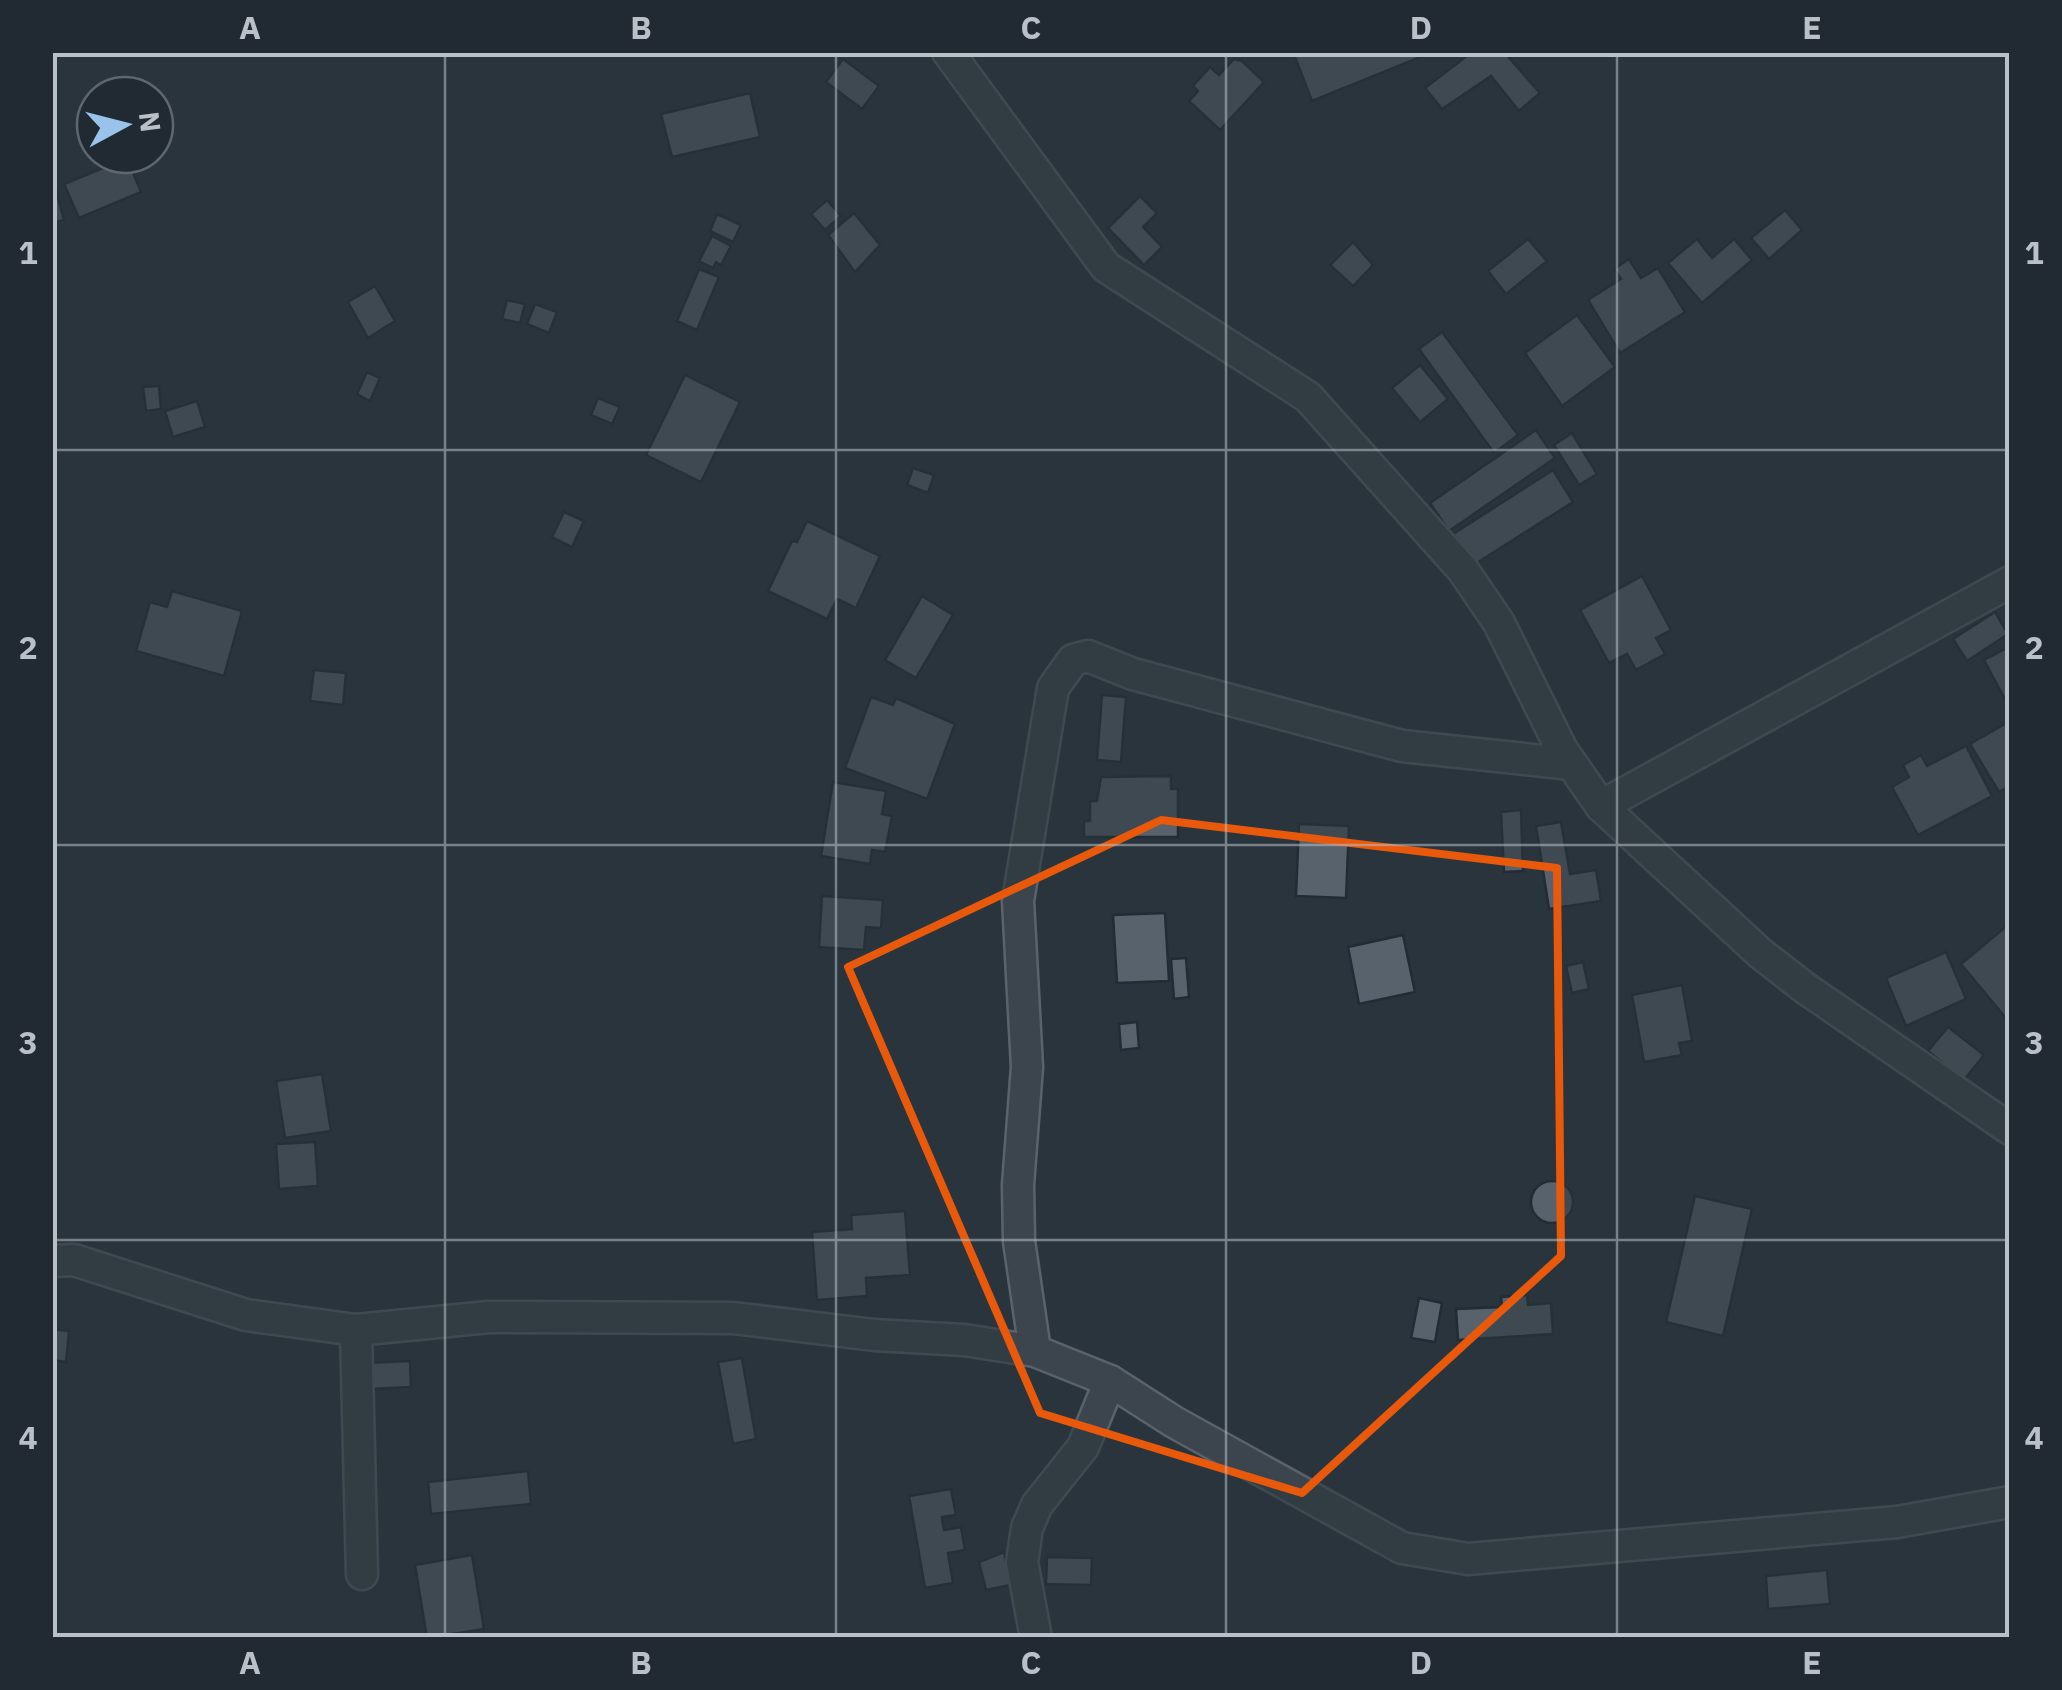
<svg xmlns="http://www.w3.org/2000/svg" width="2062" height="1690" font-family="'IBM Plex Sans',sans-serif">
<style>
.building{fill:#57626d;stroke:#232c35;stroke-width:2.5}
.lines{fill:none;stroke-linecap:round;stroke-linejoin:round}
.street-casing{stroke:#5a636b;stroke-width:35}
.street{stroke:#3c454d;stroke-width:30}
.marked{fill:none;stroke:#e8590c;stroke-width:8;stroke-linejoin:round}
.grid{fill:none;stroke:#b9c0c8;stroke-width:2.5;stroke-opacity:0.55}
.neatline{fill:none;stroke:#b9c0c8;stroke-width:4}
.grid-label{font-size:32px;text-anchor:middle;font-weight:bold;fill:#b9c0c8}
</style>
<rect width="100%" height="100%" fill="#29343d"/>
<g class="building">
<path d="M1293 52H1422L1423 56 1312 101Z"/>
<path d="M1472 52H1504L1540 93 1519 111 1491 76 1442 109 1425 88Z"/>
<path d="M843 59 879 86 862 109 826 82Z"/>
<path d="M1234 59 1242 61 1264 82 1220 130 1189 101 1198 91 1193 86 1210 67 1219 75Z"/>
<path d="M750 93 760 137 672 157 661 114Z"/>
<path d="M127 158 141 192 79 218 64 184Z"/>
<path d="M52 176 64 220 52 223Z"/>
<path d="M1140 196 1157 213 1143 227 1162 247 1144 265 1108 228Z"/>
<path d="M827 200 841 216 825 230 811 214Z"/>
<path d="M1785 210 1802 230 1769 259 1751 238Z"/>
<path d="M854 213 880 245 855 272 828 235Z"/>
<path d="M717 214 741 225 733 242 710 231Z"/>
<path d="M712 236 731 246 721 265 716 262 713 268 699 261Z"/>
<path d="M1528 239 1547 261 1506 294 1488 271Z"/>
<path d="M1697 239 1712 258 1734 239 1752 260 1702 303 1668 263Z"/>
<path d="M1353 242 1373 265 1353 286 1330 265Z"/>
<path d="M1629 259 1641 278 1658 268 1685 312 1620 353 1588 300 1621 279 1614 269Z"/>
<path d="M699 269 719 277 697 330 677 321Z"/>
<path d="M375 286 395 321 368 338 348 302Z"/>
<path d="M507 300 525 304 520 323 502 319Z"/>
<path d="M535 304 557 312 549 333 527 324Z"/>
<path d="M1577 315 1615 367 1562 406 1525 353Z"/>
<path d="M1442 332 1518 435 1494 453 1419 349Z"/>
<path d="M1420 365 1448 399 1420 422 1392 388Z"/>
<path d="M367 372 380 378 370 401 357 394Z"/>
<path d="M685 375 740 402 701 482 646 455Z"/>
<path d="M159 386 161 409 146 411 143 387Z"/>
<path d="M598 398 620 407 612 424 591 415Z"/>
<path d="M197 401 205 427 173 437 165 411Z"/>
<path d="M1536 430 1555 458 1449 531 1430 503Z"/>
<path d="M1572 433 1597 474 1579 485 1554 445Z"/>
<path d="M913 468 934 475 928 493 907 485Z"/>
<path d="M1553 470 1573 502 1472 566 1453 534Z"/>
<path d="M564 512 584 521 572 547 552 537Z"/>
<path d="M807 521 880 556 856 608 837 599 827 619 768 591 792 541 797 542Z"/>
<path d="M1642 576 1671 630 1656 638 1665 654 1636 670 1627 654 1609 663 1580 610Z"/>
<path d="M172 591 242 611 224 676 136 651 150 602 167 607Z"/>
<path d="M922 596 953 615 916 678 885 660Z"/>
<path d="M1995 612 2008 634 1967 661 1953 639Z"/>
<path d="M2009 647 2010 704 2008 705 1984 660Z"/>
<path d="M314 670 346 673 343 705 310 701Z"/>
<path d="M1102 695 1126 697 1121 762 1097 760Z"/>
<path d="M871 697 893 705 896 698 955 724 927 799 845 768Z"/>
<path d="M2010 721V786L1999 792 1970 744Z"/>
<path d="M1966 746 1992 796 1918 835 1892 787 1909 777 1903 765 1921 755 1927 766Z"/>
<path d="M1171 776V789H1178V837H1084V821H1090V801H1097L1101 777Z"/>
<path d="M833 782 886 791 882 814 892 816 885 852 872 850 870 864 821 856Z"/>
<path d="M1521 810 1523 871 1504 872 1501 812Z"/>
<path d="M1561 822 1570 874 1596 870 1601 901 1549 909 1536 826Z"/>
<path d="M1299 824 1349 826 1346 898 1296 896Z"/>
<path d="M822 896 883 900 881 928 866 927 864 950 819 947Z"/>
<path d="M1165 913 1169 981 1117 983 1113 915Z"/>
<path d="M2009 924H2010V1023L1961 964Z"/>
<path d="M1403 935 1415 992 1359 1004 1348 947Z"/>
<path d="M1946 952 1966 999 1906 1026 1886 978Z"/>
<path d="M1186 958 1189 997 1174 999 1171 959Z"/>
<path d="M1583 962 1589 989 1572 993 1566 966Z"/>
<path d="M1682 985 1692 1041 1679 1043 1682 1055 1644 1062 1632 995Z"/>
<path d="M1137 1022 1139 1048 1121 1050 1119 1024Z"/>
<path d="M1948 1027 1984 1055 1964 1080 1928 1051Z"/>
<path d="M322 1074 331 1131 285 1138 276 1081Z"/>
<path d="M315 1142 318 1186 279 1189 276 1144Z"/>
<circle cx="1552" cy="1202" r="21"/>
<path d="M1695 1196 1752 1209 1723 1336 1666 1322Z"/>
<path d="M905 1211 910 1275 866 1278 867 1296 817 1300 812 1232 852 1229 851 1215Z"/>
<path d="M1527 1295 1528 1305 1551 1303 1553 1334 1458 1340 1456 1309 1502 1307 1501 1297Z"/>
<path d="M1419 1298 1442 1303 1435 1342 1411 1338Z"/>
<path d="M52 1329 69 1331 66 1362 52 1360Z"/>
<path d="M742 1358 756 1439 733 1444 718 1362Z"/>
<path d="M410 1361 411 1387 368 1389 367 1363Z"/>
<path d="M528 1471 531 1504 431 1514 428 1482Z"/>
<path d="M951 1489 956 1515 942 1517 944 1530 961 1527 965 1550 948 1553 953 1583 925 1588 909 1496Z"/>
<path d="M1004 1552 1011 1585 986 1590 979 1562Z"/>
<path d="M472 1555 484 1629 427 1638 415 1565Z"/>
<path d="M1047 1557 1092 1558 1091 1585 1046 1584Z"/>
<path d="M1827 1570 1830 1604 1768 1609 1766 1576Z"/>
</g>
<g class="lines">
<g class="street-casing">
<g id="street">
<path d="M948 52 1106 267 1308 397 1463 570 1499 623 1562 750 1601 806 1760 953 1805 988 2010 1129"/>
<path d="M1601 806 2010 582"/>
<path d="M52 1261 74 1260 246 1315 356 1330 489 1317 733 1318 874 1335 964 1340 1035 1351 1110 1381 1174 1422 1402 1548 1468 1559 1897 1522 2010 1502"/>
<path d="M356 1330 362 1574"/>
<path d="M1035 1351 1019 1241 1018 1185 1027 1067 1018 901 1053 688 1073 660 1088 656 1133 674 1402 746 1571 764"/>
<path d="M1036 1638 1022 1562 1027 1528 1037 1505 1083 1447 1110 1381"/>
</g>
</g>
<use href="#street" class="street"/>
</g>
<path d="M0 0H2062V1690H0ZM1161 820 1557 868 1561 1256 1302 1493 1040 1413 848 967Z" fill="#29343d" fill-opacity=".55" fill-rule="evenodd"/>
<path class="marked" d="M1161 820 1557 868 1561 1256 1302 1493 1040 1413 848 967Z"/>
<path class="grid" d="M445 52V1638M836 52V1638M1226 52V1638M1617 52V1638M52 450H2010M52 845H2010M52 1240H2010"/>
<rect width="2062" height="1690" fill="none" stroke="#212a33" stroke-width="110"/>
<g transform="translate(125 125) rotate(83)"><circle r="48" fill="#212a33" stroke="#5e666f" stroke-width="2.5"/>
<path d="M0-8L18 38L0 25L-18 38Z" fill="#9ac3eb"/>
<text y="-15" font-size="28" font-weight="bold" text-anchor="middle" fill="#b9c0c8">N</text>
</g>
<rect x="55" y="55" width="1952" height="1580" class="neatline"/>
<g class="grid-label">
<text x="250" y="39">A</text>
<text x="641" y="39">B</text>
<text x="1031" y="39">C</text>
<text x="1421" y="39">D</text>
<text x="1812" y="39">E</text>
<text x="28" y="264">1</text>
<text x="2034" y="264">1</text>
<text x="28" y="659">2</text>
<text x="2034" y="659">2</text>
<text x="28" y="1054">3</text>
<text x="2034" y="1054">3</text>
<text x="28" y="1449">4</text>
<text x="2034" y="1449">4</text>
<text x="250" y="1674">A</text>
<text x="641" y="1674">B</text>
<text x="1031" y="1674">C</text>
<text x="1421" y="1674">D</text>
<text x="1812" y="1674">E</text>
</g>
</svg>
